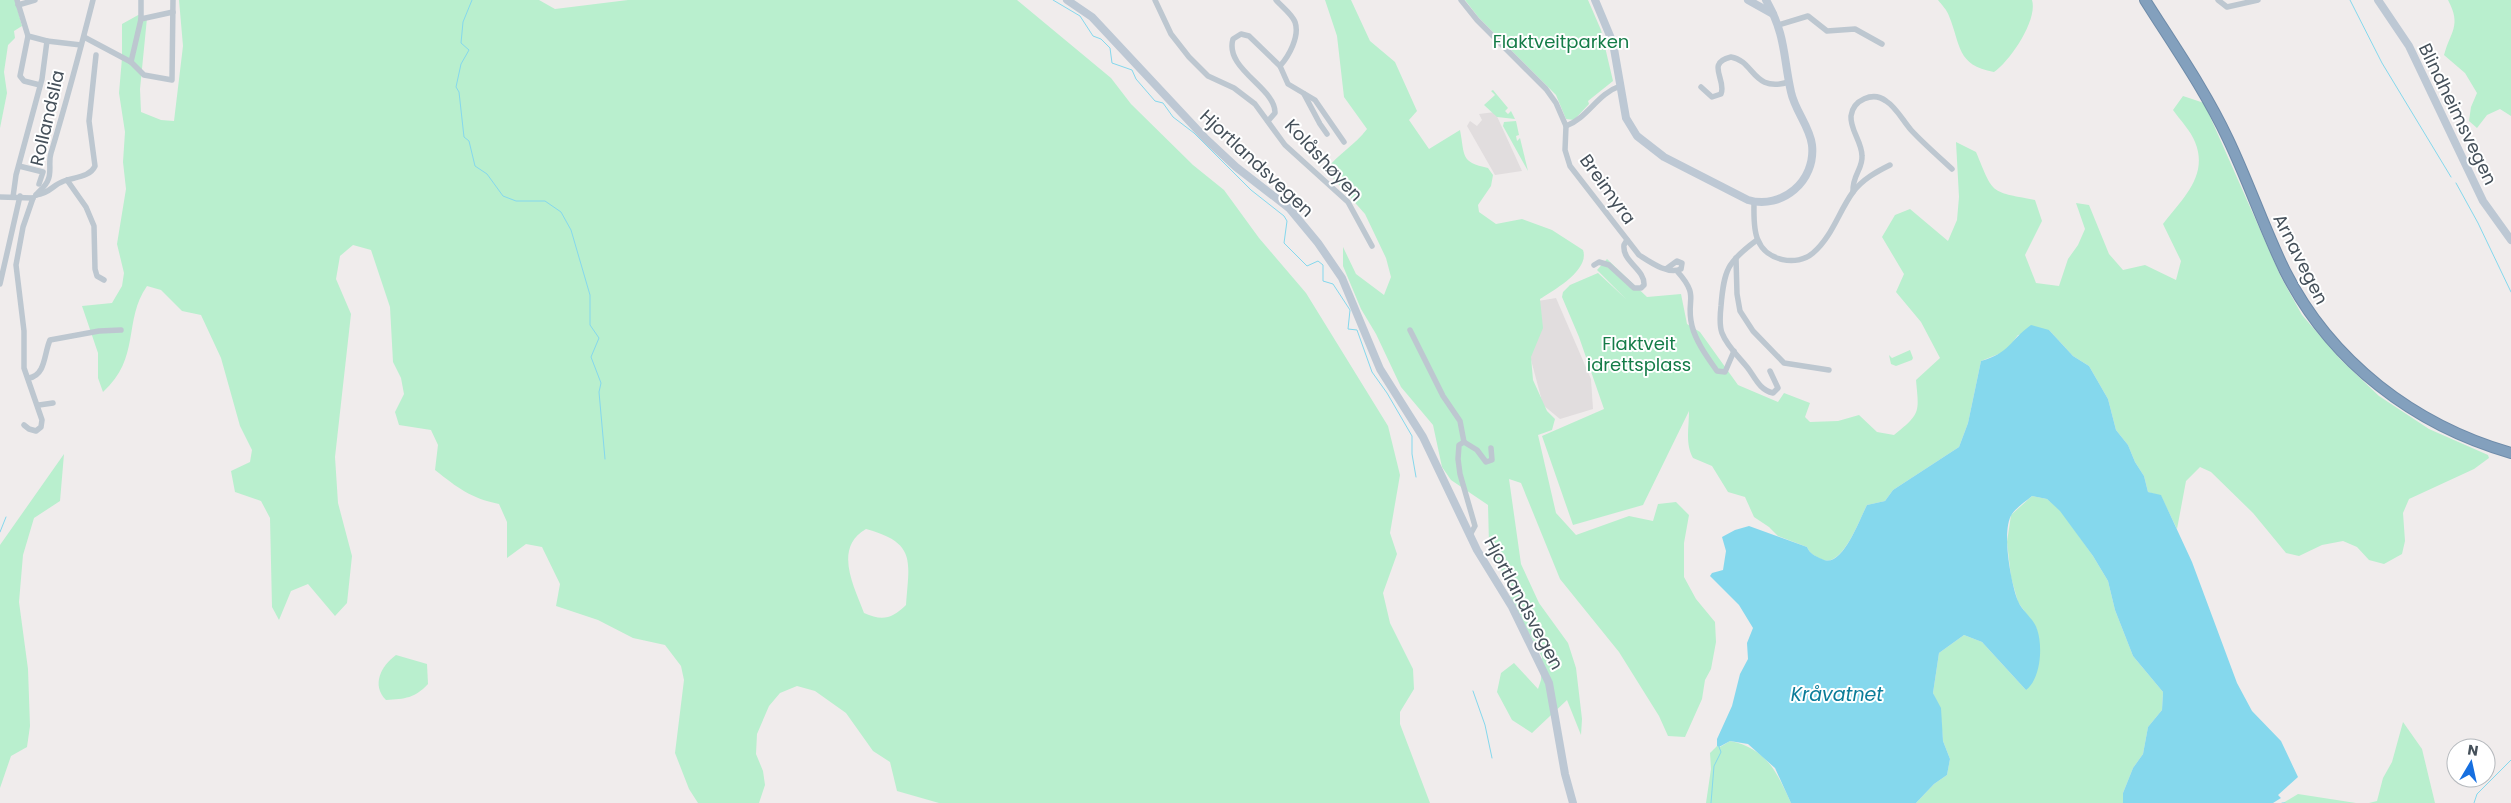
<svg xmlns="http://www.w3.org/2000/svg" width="2511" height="803" font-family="Poppins,sans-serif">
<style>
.education{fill:#e1ddde}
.green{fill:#b9efce;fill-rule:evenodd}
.water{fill:#85d8ed}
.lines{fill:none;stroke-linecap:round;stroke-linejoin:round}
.stream{stroke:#85d8ed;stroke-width:1}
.highway-casing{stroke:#6e8ba9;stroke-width:12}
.street{stroke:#bdc7d0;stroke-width:5.5}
.secondary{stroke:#bdc8d4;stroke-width:8}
.highway{stroke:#83a0bd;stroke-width:10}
.labels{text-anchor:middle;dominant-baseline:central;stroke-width:4;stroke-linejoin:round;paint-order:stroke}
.park-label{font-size:18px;fill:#157c48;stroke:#fff}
.street-label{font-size:18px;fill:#45505a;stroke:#fff}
.water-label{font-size:19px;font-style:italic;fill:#0b7c99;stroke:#fff}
</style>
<rect width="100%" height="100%" fill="#f0ecec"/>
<g class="education">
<path d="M1495 112 1522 171 1495 175 1467 126 1470 121 1477 126 1482 120 1479 114Z"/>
<path d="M1556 298 1591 379 1593 409 1560 419 1543 405 1525 337 1538 301Z"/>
</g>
<g class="green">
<path d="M0 0H15L22 26 14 31 15 38 8 45 4 72 7 93 0 128Z"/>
<path d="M179 0H539L555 9 628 0H1017L1111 78 1131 104 1193 165 1224 190 1259 238 1306 293 1388 426 1400 475 1390 533 1397 554 1383 593 1390 623 1413 669 1414 689 1400 712V724L1430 803H939L897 791 890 762 873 751 846 713 815 691 797 686 780 693 769 706 757 734 756 754 763 771 765 785 759 803H698L689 789 675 753 684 680 681 666 665 645 633 638 598 620 556 606 560 584 542 547 526 544 507 558V522L499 504C470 498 458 488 435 470L438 445 431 430 399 425 395 412 404 394 401 378 393 362 390 307 371 250 353 245 340 256 336 279 351 314 335 457 338 503 352 556 347 603 335 616 308 584 291 591 279 620 272 607 270 518 261 501 235 492 231 471 250 462 252 450 240 426 221 358 201 315 182 311 161 290 147 286C123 320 141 358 103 392L98 378V353L82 306 112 303 122 286 124 273 117 244 126 189 123 162 125 132 119 93 122 58V24L140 14 147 18 140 89 141 112 161 120 174 121 183 46ZM866 529C917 543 909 561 906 605 892 619 882 621 864 613 854 586 833 548 866 529Z"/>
<path d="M1325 0H1351L1370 41 1395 62 1417 111 1409 120 1429 149 1460 130C1465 156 1460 162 1488 168L1493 175 1491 186 1478 205 1479 212 1496 224 1522 219 1552 230 1583 250C1590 270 1554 290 1540 299L1543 328 1531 357 1533 380 1547 411 1555 419 1552 430 1538 435 1556 513 1576 535 1629 516 1653 521 1658 504 1676 502 1689 515 1684 543V577L1696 599 1715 622 1716 642 1711 669 1705 680 1702 699 1685 737 1668 736 1659 716 1619 652 1560 579 1521 483 1509 479 1521 564 1539 603 1568 643 1576 668 1582 719 1581 735 1567 700 1532 733 1512 720 1497 692 1501 673 1514 663 1538 689 1541 680 1542 657 1512 602 1508 585 1489 544 1488 505 1451 480 1442 467 1433 425 1401 387 1376 334 1361 309 1343 266V247L1356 274 1384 295 1391 277 1386 258 1365 214 1326 170C1338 154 1355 145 1367 129L1344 97 1337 36Z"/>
<path d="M1465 0H1588L1601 30 1613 81 1588 101 1589 104 1574 120 1566 119 1556 95 1479 18Z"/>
<path d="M1938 0H2032C2038 20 2010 61 1994 72 1956 65 1961 45 1949 16 1947 10 1942 5 1938 0Z"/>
<path d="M2448 0H2511V116L2500 109 2487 115 2477 128 2469 121 2471 107 2477 93 2465 73 2444 55C2450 32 2462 26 2448 0Z"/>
<path d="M1493 90 1508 108 1505 111 1508 114 1511 111 1515 119 1497 117 1484 105 1495 95 1491 91Z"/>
<path d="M2183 96 2204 103 2281 277 2302 315 2340 359 2379 396 2429 429 2488 455 2489 458 2474 469 2409 499 2403 513 2405 541 2402 554 2384 564 2369 560 2357 547 2343 541 2322 545 2299 556 2286 553 2253 513 2211 472 2200 467 2186 481 2177 529 2161 496 2148 492 2144 476 2135 462 2128 445 2116 430 2108 399 2089 366 2073 356 2049 330 2018 335 2006 351 1981 361 1968 423 1959 447 1893 490 1885 501 1867 505C1859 520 1842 570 1821 559 1815 556 1810 554 1807 547L1778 536 1769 527 1754 517 1745 497 1728 492 1712 466 1693 458C1685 444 1689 427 1689 411L1643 505 1573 525 1542 436 1604 409 1579 337 1562 297 1563 292 1570 285 1598 273 1626 299 1597 270 1607 259 1647 297 1681 294 1687 324 1700 332 1738 385 1778 402 1784 393 1810 403 1805 417 1810 422 1838 421 1859 415 1877 432 1894 435C1921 413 1919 413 1916 380L1940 358 1921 322 1896 292 1904 274 1882 237 1895 215 1910 209 1948 241 1957 220 1959 197 1956 142 1976 152C1994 195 1989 191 2035 200L2042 221 2025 255 2036 283 2059 286 2068 259 2078 245 2085 229 2076 203 2089 205 2109 254 2123 270 2145 265 2176 280 2181 261 2163 224C2182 199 2209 176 2195 142 2191 131 2180 120 2173 110Z"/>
<path d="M1516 121 1519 135 1516 136 1517 141 1520 138 1528 171 1503 126 1504 122Z"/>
<path d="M1910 350 1913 358 1912 360 1896 366 1891 364 1889 355 1892 358Z"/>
<path d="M64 454 60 501 34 518 23 555 19 602 28 669 30 726 27 747 11 756 0 788V545Z"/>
<path d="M2032 496 2047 499 2061 511 2093 556 2108 581 2115 610 2133 656 2163 692 2162 710 2148 727 2143 754 2133 768 2123 793V803H1916L1934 784 1947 775 1950 759 1943 741 1940 708 1933 693 1939 653 1964 635 1982 642 2026 690 2037 629 2018 602 2011 577 2007 542 2011 515Z"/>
<path d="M396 655 427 664 428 684C415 698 405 699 386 700 371 685 381 666 396 655Z"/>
<path d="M2403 722 2422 749 2435 803H2369L2377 801 2383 778 2392 762Z"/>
<path d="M1730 741C1766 748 1777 772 1791 803H1706L1711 769 1710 753 1717 746 1720 747Z"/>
<path d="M2298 794 2356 803H2283Z"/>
</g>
<path class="water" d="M2031 325 2049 330 2073 356 2089 366 2108 399 2116 430 2128 445 2135 462 2144 476 2148 492 2161 495 2192 562 2237 683 2252 711 2281 741 2298 777 2278 795 2281 798 2273 803H2123V793L2133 768 2143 754 2148 727 2162 710 2163 692 2133 656 2115 610 2108 581 2093 556 2060 511 2047 499 2032 496C2026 501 2016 508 2012 514 2001 530 2011 583 2018 601 2022 611 2034 619 2037 629 2043 646 2041 679 2026 690L1982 642 1964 635 1939 653 1933 693 1941 708 1943 741 1950 759 1947 775 1934 784 1916 803H1791L1775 768 1748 744 1730 741 1719 747 1717 746V739L1732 706 1740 674 1748 659 1747 643 1753 628 1739 605 1710 576 1712 573 1723 570 1726 551 1722 537 1735 530 1749 526 1807 547C1810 554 1815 556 1822 559 1842 570 1859 520 1867 505L1885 501 1893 490 1959 447 1968 423 1981 361C2010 353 2009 341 2031 325Z"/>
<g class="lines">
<g class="stream">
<path d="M472 0 463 22 461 43 469 50 461 64 456 87 459 92 464 137 469 141 475 166 487 174 503 196 516 201H545L561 212 571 230 590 295V325L599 338 591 357 601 383 599 392 605 459"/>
<path d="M1053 0 1080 16 1093 36 1101 39 1110 48 1112 63 1132 70 1136 79 1155 101 1163 103 1173 117 1194 133 1251 190 1284 216 1287 221 1284 243 1307 266 1318 261 1323 265V281L1333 284 1350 310 1348 329 1357 330 1372 372 1387 393 1412 436V454L1416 477"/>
<path d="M2350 0 2382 63 2451 177"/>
<path d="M2456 183 2478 223 2511 292"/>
<path d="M0 532 6 517"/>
<path d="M1473 691 1485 725 1492 758"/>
<path d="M1711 803 1714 766 1721 752 1719 747"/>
<path d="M2282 803H2285"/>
<path d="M2474 803 2477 794 2511 760"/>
</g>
<g class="highway-casing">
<path id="highway" d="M2145 0C2174 46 2205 90 2228 139 2249 183 2264 228 2285 271 2331 362 2414 425 2511 453"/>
</g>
<g class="street">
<path d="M17 0 28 36 47 41 81 45"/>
<path d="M1155 0 1171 34 1189 57 1208 76 1234 88 1255 104 1285 145 1348 202 1372 246"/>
<path d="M1276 0C1281 6 1292 14 1295 22 1300 36 1289 56 1280 66"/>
<path d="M1461 0 1477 20 1546 89 1556 103 1566 126C1588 118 1597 94 1620 86"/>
<path d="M2218 0 2227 7 2258 0"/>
<path d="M18 5 35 0"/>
<path d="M141 19V0"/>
<path d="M1778 25 1808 16 1827 31 1855 29 1882 44"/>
<path d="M28 36 20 76 24 81 40 85"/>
<path d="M84 37 131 62 144 75 172 80 173 0"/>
<path d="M131 62 141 19 173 12"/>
<path d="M1701 87 1712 97 1721 94C1727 80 1705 63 1731 57 1755 61 1752 93 1789 82"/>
<path d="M1304 94 1320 124 1327 134"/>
<path d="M1268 121 1275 113C1276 88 1224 69 1233 39L1241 34 1249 36 1280 66 1288 84 1315 100 1344 142"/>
<path d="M1566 126 1565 150 1570 166 1639 255C1650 262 1668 275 1681 269L1682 263 1677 261 1666 269"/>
<path d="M19 166 43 172 39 184"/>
<path d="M67 180 86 207 94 226 95 269 97 276 104 280"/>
<path d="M1853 192C1852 175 1863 169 1862 156 1862 142 1850 130 1851 116 1853 100 1873 91 1886 101 1896 107 1903 121 1911 130 1923 143 1938 156 1952 169"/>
<path d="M36 195C40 190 46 186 48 180 52 172 48 162 51 153 66 103 80 51 93 0"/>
<path d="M36 195C51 193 52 185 64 181 75 177 90 177 95 166L89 121 96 55"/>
<path d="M0 197 33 198"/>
<path d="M13 197 16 175 42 79 47 41"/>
<path d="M1754 202C1754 213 1753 230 1758 240 1766 261 1797 267 1813 253 1832 237 1839 211 1853 192 1863 179 1876 172 1890 165"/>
<path d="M1757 240C1727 262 1724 270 1721 306 1720 315 1719 325 1722 333 1727 346 1738 356 1747 367 1755 377 1759 390 1773 393L1778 388 1770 371"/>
<path d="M1736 258 1737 294 1740 311 1753 331 1784 363 1829 370"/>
<path d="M1594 265 1599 262 1609 265 1634 288H1641L1644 285C1645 269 1622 262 1624 245L1627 240"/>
<path d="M1677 271C1701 298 1685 298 1692 326 1696 342 1708 358 1717 371L1725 372 1734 351"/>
<path d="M0 284 20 196"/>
<path d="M1410 330 1443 396 1460 421 1464 442 1459 445 1458 459 1460 474 1475 526 1470 535"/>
<path d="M29 378C46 375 44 353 50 340L99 331 121 330"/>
<path d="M39 405 53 403"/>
<path d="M24 425 29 429 36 431 41 427 42 420 24 368V331L16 265 23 227 33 198"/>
<path d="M1464 442 1477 450 1486 462 1492 460 1491 448"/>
</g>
<g class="secondary">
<path d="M1067 0 1092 17 1206 139 1236 167 1289 208 1318 243 1342 278 1380 369 1423 437 1477 550 1512 607 1549 683 1565 774 1573 803"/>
<path d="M1595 0 1613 43 1626 118 1637 136 1664 157 1748 200C1782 210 1816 181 1812 145 1810 127 1795 111 1791 92 1783 56 1786 35 1766 0"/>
<path d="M1748 0 1773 14"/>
<path d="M2378 0 2409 46 2483 201 2511 240"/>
</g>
<use href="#highway" class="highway"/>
</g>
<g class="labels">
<g class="park-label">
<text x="1561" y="41">Flaktveitparken</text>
<text x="1639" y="343">Flaktveit<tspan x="1639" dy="21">idrettsplass</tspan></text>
</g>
<g class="street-label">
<text transform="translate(2458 114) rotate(64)">Blindheimsvegen</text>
<text transform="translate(47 118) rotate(-77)">Rollandslia</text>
<text transform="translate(1324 160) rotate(47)">Kolåshøyen</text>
<text transform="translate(1257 163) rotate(43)">Hjortlandsvegen</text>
<text transform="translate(1608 189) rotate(54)">Breimyra</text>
<text transform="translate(2301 259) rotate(63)">Arnavegen</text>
<text transform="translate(1524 603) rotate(62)">Hjortlandsvegen</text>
</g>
<g class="water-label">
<text x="1837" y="694">Kråvatnet</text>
</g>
</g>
<g transform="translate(2471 763) rotate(9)"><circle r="24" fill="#ffffff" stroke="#b5b9bd"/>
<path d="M0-4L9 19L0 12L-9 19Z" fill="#166fe0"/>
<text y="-8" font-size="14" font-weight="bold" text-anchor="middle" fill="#45505a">N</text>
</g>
</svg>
